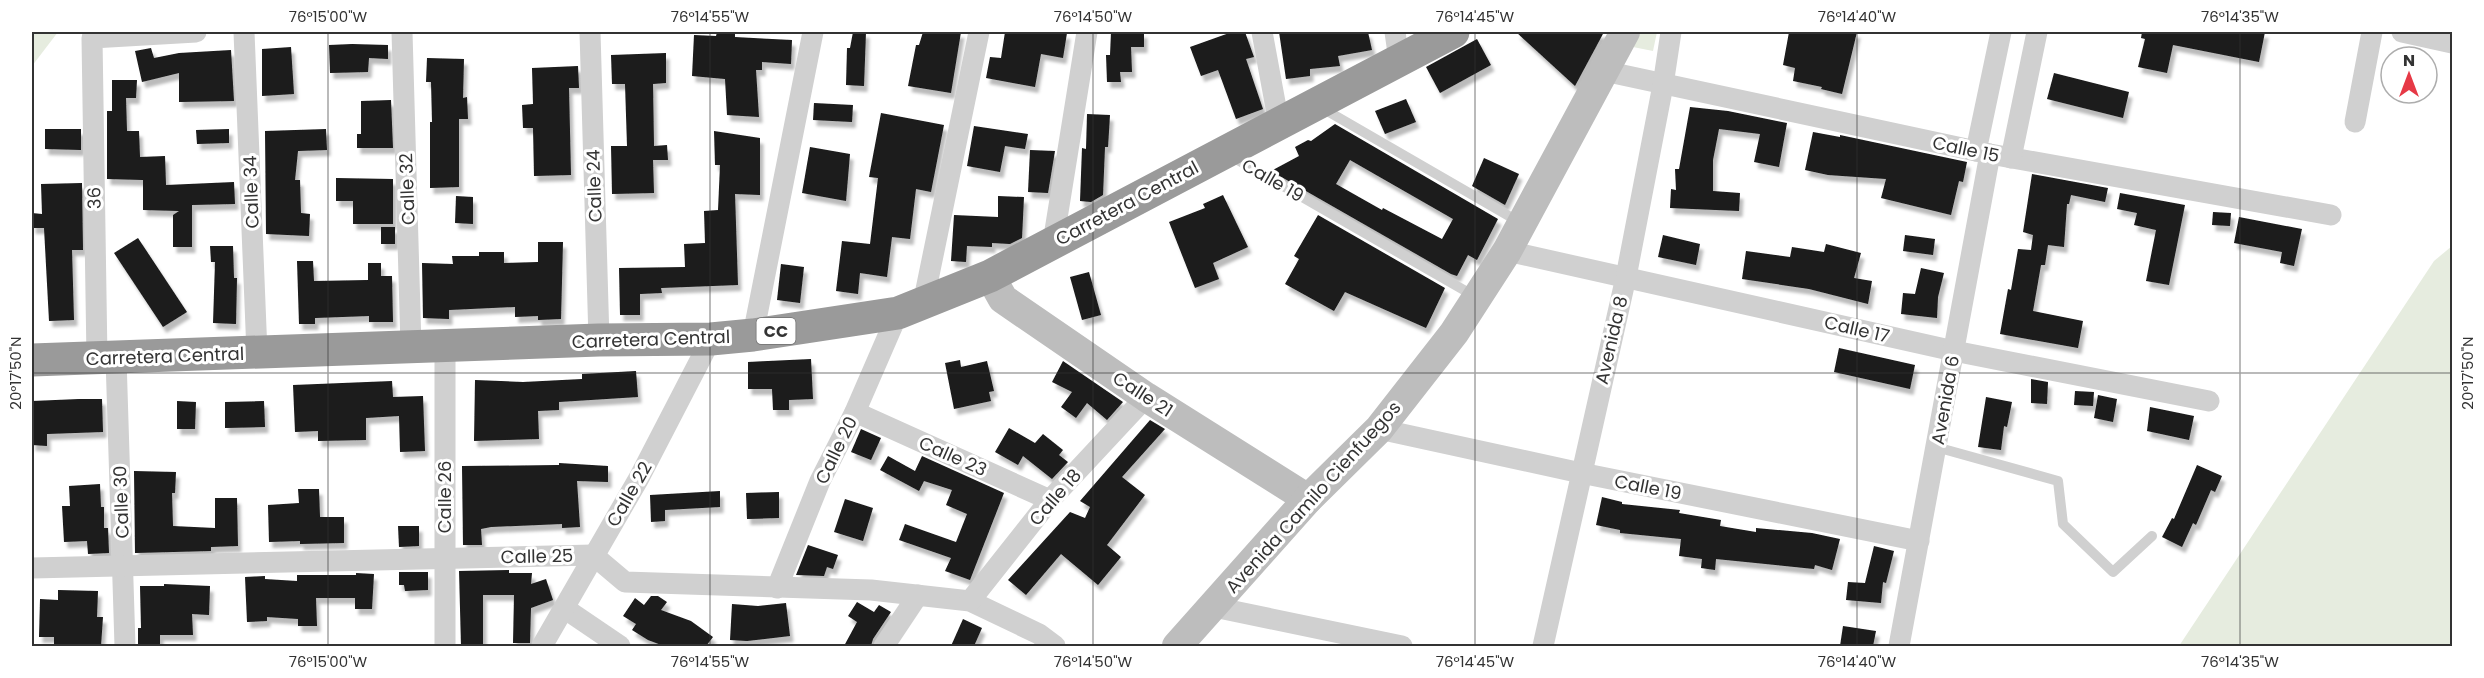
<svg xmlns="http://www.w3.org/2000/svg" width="2484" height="678" font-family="Poppins,sans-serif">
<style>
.green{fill:#e6ecdf}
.building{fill:#1a1a1a;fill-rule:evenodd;filter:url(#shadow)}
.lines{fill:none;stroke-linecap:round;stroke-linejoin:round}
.lane{stroke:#d0d0d0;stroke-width:10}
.street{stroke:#d0d0d0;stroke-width:21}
.secondary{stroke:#bdbdbd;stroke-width:30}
.highway{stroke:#9a9a9a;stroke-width:33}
.ticks{fill:none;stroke:#333;stroke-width:1.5;stroke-opacity:0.45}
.labels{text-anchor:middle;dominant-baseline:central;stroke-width:6;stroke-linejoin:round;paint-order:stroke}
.shield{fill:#fff;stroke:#707070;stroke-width:1.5}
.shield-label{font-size:16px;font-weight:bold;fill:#333}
.street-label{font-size:18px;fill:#333;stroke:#fff}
.neatline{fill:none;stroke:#333;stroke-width:2}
.ticks-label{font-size:15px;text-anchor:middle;fill:#333}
</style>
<defs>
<filter id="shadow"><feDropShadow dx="3.5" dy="6" stdDeviation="1.5" flood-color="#0004"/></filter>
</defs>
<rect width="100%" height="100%" fill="#fff"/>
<g class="green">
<path d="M32 32H58L32 66Z"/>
<path d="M1636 32H1657L1653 51 1628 46Z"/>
<path d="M2452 246V646H2179L2434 261Z"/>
</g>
<g class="building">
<path d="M717 32 735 33V37L792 40 791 64 762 62V70H756L759 117 727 115 725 79 692 76 694 35 716 36Z"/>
<path d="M853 32H866L864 86 846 85 847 48H850Z"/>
<path d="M923 32H961L951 93 908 86 916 45H919Z"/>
<path d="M1005 32 1067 33 1063 58 1041 54 1035 87 986 78 990 57 1001 58Z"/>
<path d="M1111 32H1144V47H1131L1132 72H1120L1121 82H1107L1106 55H1110Z"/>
<path d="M1232 32H1245L1254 57 1246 59 1263 109 1236 119 1218 70 1201 76 1190 47Z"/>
<path d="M1279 32H1368L1372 50 1338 56 1340 66 1310 69V76L1286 79Z"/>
<path d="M1516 32H1604L1575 86Z"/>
<path d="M1789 32H1857L1842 94 1821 89 1822 87 1793 81 1795 68 1783 65Z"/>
<path d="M2142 32H2265L2259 62 2173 45 2167 73 2138 67 2145 39 2141 38Z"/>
<path d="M1477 39 1491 65 1440 93 1426 67Z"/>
<path d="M352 44 388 45V59L369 58 368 72 330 73 329 45Z"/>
<path d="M291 47 294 94 262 96V49Z"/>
<path d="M151 48 154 58 179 53 231 50 234 101 179 102V73L142 82 135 51Z"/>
<path d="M666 53V83L653 84 654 146 667 145 668 160H653L654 193 612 194 611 146H627L625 84H612L611 55Z"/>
<path d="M427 58 464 59 463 98 467 97 468 119H459V187L430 188V122H432L431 82H426Z"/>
<path d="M578 66 579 88H569L571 175 534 176 533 128H523L522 105 533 104 532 68Z"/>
<path d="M2054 73 2129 92 2123 118 2047 99Z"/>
<path d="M112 80H137L136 98H126L127 131H139L140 157 165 156 166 185 234 182 235 204 192 205V247H173V215L179 211 143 210V180L107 179V111H112Z"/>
<path d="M1406 99 1416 122 1385 134 1375 111Z"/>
<path d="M391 100 393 148H357V134H361V101Z"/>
<path d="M814 103 853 105 852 122 813 120Z"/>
<path d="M1690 107 1728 111 1787 123 1779 167 1754 162 1760 134 1719 129 1713 160V191L1740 193 1739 211 1670 208 1671 189 1676 190 1675 169H1679Z"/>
<path d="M881 113 944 125 931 192 916 189 910 239 892 237 887 277 860 273 858 294 836 291 842 241 870 244 878 178 869 177Z"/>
<path d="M1087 114 1110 115 1108 147H1105L1103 195 1091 202 1080 201 1082 148 1086 149Z"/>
<path d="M1335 124 1498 219 1477 260 1468 255 1457 276 1451 274 1271 171 1299 156 1295 147 1308 140 1311 141ZM1350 160 1453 219 1442 239 1383 208 1382 210 1336 184Z"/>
<path d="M974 126 1028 134 1025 149 1005 146 1000 172 967 166Z"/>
<path d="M45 129H81V150L45 149Z"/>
<path d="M229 129V143L197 144 196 130Z"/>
<path d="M326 129 327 150 298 151 295 180H300L301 213 310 214 309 236 266 234 265 131Z"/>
<path d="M714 131 760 138V195L735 194 738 285 661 288 662 293 640 294V315H620L619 268 685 267 684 244 705 243 704 211 718 210 720 165H715Z"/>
<path d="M1813 132 1840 137V135L1967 162 1963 182 1959 181 1951 215 1881 198 1886 179 1828 175 1805 170Z"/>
<path d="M810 147 850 154 846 201 802 193Z"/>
<path d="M1030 150 1055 151 1048 193 1028 192Z"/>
<path d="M1484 158 1519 174 1505 205 1472 186Z"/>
<path d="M2032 174 2108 188 2105 202 2071 195 2069 204H2067L2064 247 2048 245 2045 265H2041L2033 311 2083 321 2078 348 2000 334 2008 289 2011 290 2018 249 2031 250 2033 235 2023 232Z"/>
<path d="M336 178 393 179V224H353V201H336Z"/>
<path d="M82 183 83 250H72L74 320 49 321 44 228H32V213L42 214 41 184Z"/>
<path d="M2120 193 2185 205 2169 285 2146 281 2156 230 2134 225 2137 213 2117 209Z"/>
<path d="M1223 195 1248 247 1213 263 1219 279 1195 288 1169 222 1205 208 1203 204Z"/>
<path d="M456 196 473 197V224L455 223Z"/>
<path d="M998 196 1024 197 1022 238 1010 244 992 243V247L967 246 966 262 951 261 954 215 998 217Z"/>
<path d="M2213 212 2231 213 2230 226 2212 225Z"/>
<path d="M1318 215 1445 288 1426 328 1345 292 1334 311 1285 284 1299 259 1294 256Z"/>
<path d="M2239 217 2302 229 2294 266 2280 263 2282 252 2234 243Z"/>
<rect x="381" y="227" width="14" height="17"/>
<path d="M1663 235 1700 244 1696 265 1658 257Z"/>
<path d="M1905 235 1935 239 1933 255 1903 251Z"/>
<path d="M138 238 187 312 163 327 114 253Z"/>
<path d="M538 242H563L561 319 538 320V316L515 317V307L449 310V319L423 318 422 263 453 264 452 256H479V252H504V263L538 262Z"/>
<path d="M1826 244 1861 253 1854 278 1872 281 1868 304 1809 289 1742 279 1746 251 1790 257 1792 247 1824 252Z"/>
<path d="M210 246H233L234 278H237L236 324 213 323 215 262H211Z"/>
<path d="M297 261H313L314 281 368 280V263H381V276H392L393 322H369V316L315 318V324H299Z"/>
<path d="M781 264 804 267 800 303 777 300Z"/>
<path d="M1921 268 1944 273 1938 297 1937 318 1901 314 1903 293 1915 294Z"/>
<path d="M1089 272 1101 315 1082 320 1070 277Z"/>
<path d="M1839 348 1915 365 1910 389 1834 372Z"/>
<path d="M811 359 813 399 789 400V410H773L772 389H748V362Z"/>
<path d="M960 360 961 367 987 361 994 391 989 392 991 401 954 409 945 363Z"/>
<path d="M1063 361 1123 402 1107 420 1087 403 1076 418 1061 407 1072 392 1052 382Z"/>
<path d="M636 371 638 397 559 402V410L538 411 539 439 474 441 475 380 523 382 582 379V374Z"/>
<path d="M2031 379 2048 382 2047 404 2031 403Z"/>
<path d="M392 381 393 397 423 396 425 451 400 452 399 416 366 418V440L318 441V431L295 432 293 385Z"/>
<path d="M2075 391 2094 392 2093 406 2074 405Z"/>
<path d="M2098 395 2117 399 2113 422 2094 418Z"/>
<path d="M1986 397 2012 402 2007 427 2004 426 2001 450 1978 447Z"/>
<path d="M79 399H102L103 432 47 434V446L32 445V401Z"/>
<path d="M177 401 196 402 195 429H177Z"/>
<path d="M264 401 265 427 225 428V402Z"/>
<path d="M2150 407 2194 416 2189 440 2147 431Z"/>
<path d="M1150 420 1165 429 1122 477 1145 495 1107 545 1121 557 1098 585 1061 554 1026 595 1008 580 1070 512 1085 518 1090 507 1080 501Z"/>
<path d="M1009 428 1035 443 1043 434 1063 450 1059 455 1068 462 1052 479 1023 456 1018 465 995 452Z"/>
<path d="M861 429 881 438 871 460 851 452Z"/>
<path d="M888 456 915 471 922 456 1004 493 970 580 945 571 951 558 899 540 905 524 956 542 967 514 946 505 952 490 924 481 919 491 880 470Z"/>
<path d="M559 463 608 466V482L577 481 580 527 562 528V524L491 527 481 529 482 545H463L462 466 559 465Z"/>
<path d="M2197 465 2222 476 2215 492 2211 490 2196 525 2193 523 2182 547 2162 537 2172 518 2174 519Z"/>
<path d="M134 471 176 472 175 493H172L173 526 215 528V498H237L238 546 211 547V551L135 553Z"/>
<path d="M100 484 101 507H104V528H108L109 553 88 554 87 541 64 542 62 506H70L69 486Z"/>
<path d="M298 489H319L320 517H344V543L300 544V541L269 542 268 505 299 503Z"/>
<path d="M720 491V507L665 510V521L651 522 650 495Z"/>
<path d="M779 492V518L747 519 746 493Z"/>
<path d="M1602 497 1622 502V504L1680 510 1679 513 1721 520 1720 526 1756 532V528L1812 533 1840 539 1832 570 1815 565 1814 569 1716 559 1715 570 1701 568 1702 559 1679 556 1681 539 1620 533V530L1596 525Z"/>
<path d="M845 499 873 508 863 541 834 532Z"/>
<path d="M398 526H419V546L399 547Z"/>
<path d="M808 545 838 555 833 569 827 567 824 576 796 575Z"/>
<path d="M1874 546 1894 551 1886 583 1883 582 1881 603 1846 600 1848 582 1865 583Z"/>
<path d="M509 570V573H532L531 584 546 579 553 600 531 608 530 643H513L514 595H483V646H461L459 571Z"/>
<path d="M399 572H428V590L405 591 404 585H399Z"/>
<path d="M356 573 374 574 372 609H355V598H316L317 626H298V619L267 617V621L247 622 245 577 265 576V579L297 581V575H356Z"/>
<path d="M164 584 210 586 209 615 192 614 193 635H160V646H138V628H141L140 586H164Z"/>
<path d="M58 590 98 591 97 617H103L101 646H54V637H39L40 599 58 600Z"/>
<path d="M651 596H658L667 602 661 610 691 621 713 637 706 646H664L648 640 632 630 636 624 623 616 635 598 644 605Z"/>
<path d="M857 602 874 612 879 605 891 612 873 639 871 646H844L857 622 848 616Z"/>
<path d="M786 603 790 636 747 641 730 640 732 604 758 606Z"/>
<path d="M963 619 982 628 974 646H951Z"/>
<path d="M1843 626 1876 631 1873 646H1840Z"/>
</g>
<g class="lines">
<g class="lane">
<path d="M1322 108 1521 223"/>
<path d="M1229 155 1476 297"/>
<path d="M1936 447 2058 481 2063 524 2113 572 2152 536"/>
</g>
<g class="street">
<path d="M244 32 257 353"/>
<path d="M402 32 411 347"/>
<path d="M590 32 599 340"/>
<path d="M1262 32 1279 124"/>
<path d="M1395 32 1399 60"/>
<path d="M2402 32 2452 43"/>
<path d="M1604 71 1990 154 2331 215"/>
<path d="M2355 122 2372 32"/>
<path d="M1976 151 2001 32"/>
<path d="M2011 158 2037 32"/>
<path d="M1053 243 1087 32"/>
<path d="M1507 251 1954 351 2209 401"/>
<path d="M923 304 979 32"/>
<path d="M753 335 813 32"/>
<path d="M116 358 125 646"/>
<path d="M97 359 92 38 196 32"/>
<path d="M855 412 1050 500"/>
<path d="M1379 429 1581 473 1919 541"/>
<path d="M32 568 593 555 625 582 871 590 970 601 1039 634 1055 646"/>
<path d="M777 588 820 481 855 412 898 313"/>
<path d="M970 601 1050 500 1146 397"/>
<path d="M1214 607 1402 646"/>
<path d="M564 608 620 646"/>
<path d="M445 646V347"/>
<path d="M542 646 639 478 711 339"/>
<path d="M884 646 918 595"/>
<path d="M1543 646 1626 277 1663 85 1671 32"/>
<path d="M1899 646 1990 154"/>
</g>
<g class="secondary">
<path d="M990 276 1003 299 1146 397 1308 499"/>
<path d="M1177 646 1308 499 1379 429 1454 333 1507 251 1625 32"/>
</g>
<path class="highway" d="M32 360 599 340 711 339 753 335 898 313 990 276 1453 32"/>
</g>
<path class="ticks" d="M328 32V646M710 32V646M1093 32V646M1475 32V646M1857 32V646M2240 32V646M32 373H2452"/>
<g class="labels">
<rect class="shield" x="756.5" y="318" width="39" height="26" rx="4.5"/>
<g class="shield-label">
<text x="776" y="331">CC</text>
</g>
<g class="street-label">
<text transform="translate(1966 149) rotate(12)">Calle 15</text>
<text transform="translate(1273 180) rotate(30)">Calle 19</text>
<text transform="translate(594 186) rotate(-92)">Calle 24</text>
<text transform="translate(407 189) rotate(-92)">Calle 32</text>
<text transform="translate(251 192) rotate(-92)">Calle 34</text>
<text transform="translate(94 198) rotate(-91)">36</text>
<text transform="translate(1127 203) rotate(-28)">Carretera Central</text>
<text transform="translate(1857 329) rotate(13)">Calle 17</text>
<text transform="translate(651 339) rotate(-2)">Carretera Central</text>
<text transform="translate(1611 340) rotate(-77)">Avenida 8</text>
<text transform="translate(165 356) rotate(-2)">Carretera Central</text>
<text transform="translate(1143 394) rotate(33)">Calle 21</text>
<text transform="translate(1945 400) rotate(-80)">Avenida 6</text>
<text transform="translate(836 450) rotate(-64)">Calle 20</text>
<text transform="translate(953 456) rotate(24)">Calle 23</text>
<text transform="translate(1648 487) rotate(11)">Calle 19</text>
<text transform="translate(629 494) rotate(-60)">Calle 22</text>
<text transform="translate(444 497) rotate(-90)">Calle 26</text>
<text transform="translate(1055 497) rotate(-49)">Calle 18</text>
<text transform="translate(1313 497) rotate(-48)">Avenida Camilo Cienfuegos</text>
<text transform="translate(121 502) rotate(-92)">Calle 30</text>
<text transform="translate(537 556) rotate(-1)">Calle 25</text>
</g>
</g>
<rect width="2484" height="678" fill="none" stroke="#ffffff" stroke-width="66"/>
<g transform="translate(2409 75)"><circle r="28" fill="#ffffff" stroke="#adadad" stroke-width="1.5"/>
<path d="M0-4.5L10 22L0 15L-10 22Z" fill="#e63946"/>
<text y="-9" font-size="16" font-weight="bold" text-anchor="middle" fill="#333333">N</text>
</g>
<rect x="33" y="33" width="2418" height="612" class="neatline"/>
<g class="ticks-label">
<text x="328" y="22">76°15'00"W</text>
<text x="710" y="22">76°14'55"W</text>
<text x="1093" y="22">76°14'50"W</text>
<text x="1475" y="22">76°14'45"W</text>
<text x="1857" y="22">76°14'40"W</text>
<text x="2240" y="22">76°14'35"W</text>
<text transform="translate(16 373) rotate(-90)" y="5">20°17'50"N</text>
<text transform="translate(2468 373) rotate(-90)" y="5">20°17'50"N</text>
<text x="328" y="667">76°15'00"W</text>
<text x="710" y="667">76°14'55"W</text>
<text x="1093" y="667">76°14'50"W</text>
<text x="1475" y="667">76°14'45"W</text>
<text x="1857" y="667">76°14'40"W</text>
<text x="2240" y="667">76°14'35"W</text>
</g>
</svg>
